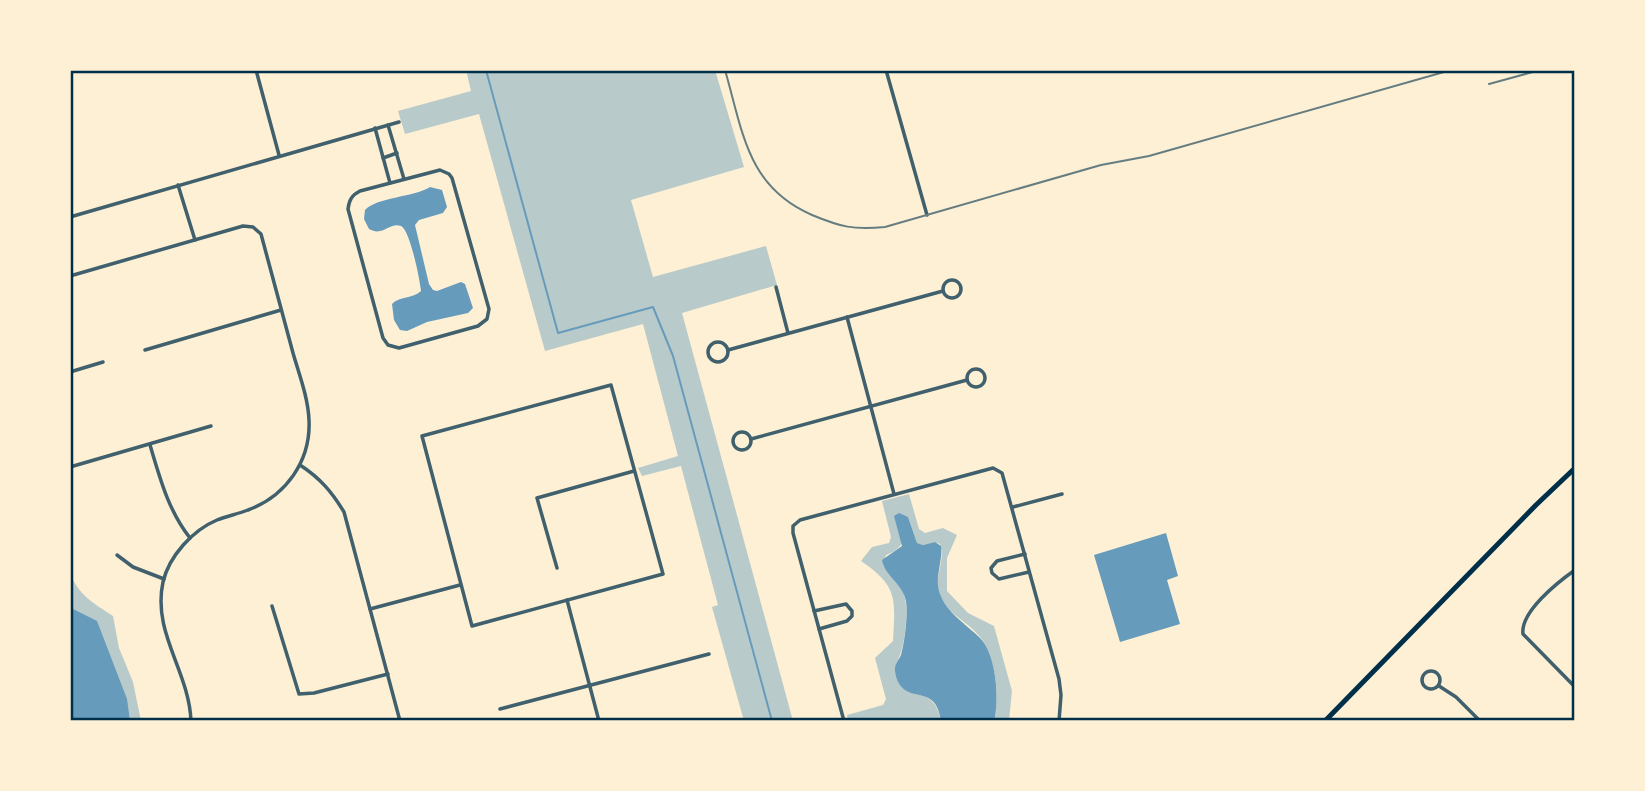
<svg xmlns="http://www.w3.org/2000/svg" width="1645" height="791" font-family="'Alegreya Sans',sans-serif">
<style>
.green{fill:#b9caca}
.water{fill:#669bbc}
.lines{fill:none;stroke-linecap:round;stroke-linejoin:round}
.stream{stroke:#669bbc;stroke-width:2}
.minor{stroke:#3f606c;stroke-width:3.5}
.secondary{stroke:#003049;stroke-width:5}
.rail{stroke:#657d81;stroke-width:2}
.neatline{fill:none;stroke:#003049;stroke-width:2.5}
</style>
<rect width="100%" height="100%" fill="#fdf0d5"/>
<g class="green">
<path d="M466 70H715L744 167 631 200 653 277 766 246 777 285 682 313 793 721H744L712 607 718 605 681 466 642 476 638 468 678 456 643 324 545 351 479 114 405 134 398 111 471 91Z"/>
<path d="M909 494 919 529 925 533 943 528 957 535 947 558V591L968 613 994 626 1012 691 1009 721H994C1000 697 996 662 983 641 972 623 945 614 939 593 934 577 946 559 940 544L935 542 923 545 917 543 908 517C903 537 907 547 886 555L883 565C889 574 899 582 903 592 910 607 905 650 896 664L903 688C925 695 936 697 941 721H848L847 715 883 705 886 699 875 658 893 641C895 599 899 587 861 561L872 547 889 543 891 537 882 501Z"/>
<path d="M70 571C76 594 95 604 113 616L119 648 133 682 141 721H70Z"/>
</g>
<g class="water">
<path d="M430 187 442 190 447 207 443 213 419 220 415 225 429 284 433 290 437 291 461 282 465 284 473 308 468 313 427 322 407 331 400 330 394 320 392 304C399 296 413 299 421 291 420 280 410 230 401 226 389 222 383 237 369 229L364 219 365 210C377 197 415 197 430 187Z"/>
<path d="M899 513 908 517 917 543 923 545 935 542 941 546C943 562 934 578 940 594 946 612 967 625 980 638 996 654 1000 700 994 721H941C936 685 912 702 900 685 897 681 895 674 895 669 895 663 899 660 901 655 905 640 908 616 906 601 903 584 884 575 882 560L902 546 894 516Z"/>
<path d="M1166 533 1178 576 1167 580 1180 624 1120 642 1094 555Z"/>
<path d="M70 604 73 609 97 621 127 699 130 721H70Z"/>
</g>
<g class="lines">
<path class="stream" d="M486 70 558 333 653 307 673 356 772 721"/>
<g class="minor">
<path d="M256 70 279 155"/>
<path d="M886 70 927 215"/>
<path d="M388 125 404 179"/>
<path d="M375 128 390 183"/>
<path d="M383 158 397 153"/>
<path d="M440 170 449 174 452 178 489 309 487 319 478 326 399 348 388 345 383 338 348 209C349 200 352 195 360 191Z"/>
<path d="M178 185 195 240"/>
<path d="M70 217 399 122"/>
<path d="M70 276 243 226 253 227 261 234C272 274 282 313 293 353 299 374 308 397 309 420 311 461 286 496 248 510 238 514 227 516 217 520 193 530 169 556 163 582 152 633 189 671 191 721"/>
<circle cx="952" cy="289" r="9"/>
<path d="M776 287 788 333"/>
<path d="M847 317 894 494"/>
<circle cx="718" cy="352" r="10"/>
<path d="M145 350 281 310"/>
<path d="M728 350 943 291"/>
<circle cx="976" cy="378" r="9"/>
<path d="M70 372 103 362"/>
<path d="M611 385 663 574 472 626 422 436Z"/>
<circle cx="742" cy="441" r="9"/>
<path d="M751 439 967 380"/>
<path d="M150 445C160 478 168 510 190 538"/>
<path d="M300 465C320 478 332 492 344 512L400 721"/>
<path d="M70 467 211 426"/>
<path d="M1013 507 1062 494"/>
<path d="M1025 554 997 561 991 568 992 573 999 579 1029 572"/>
<path d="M117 555 133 567 164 579"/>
<path d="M557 568 537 498 634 471"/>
<path d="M1575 570C1558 582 1520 612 1523 634L1575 687"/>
<path d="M567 600 599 721"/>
<path d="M272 606 299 694 314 693 388 674"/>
<path d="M370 609 460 585"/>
<path d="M814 611 846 604 852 611V616L847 621 819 629"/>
<circle cx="1431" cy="680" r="9"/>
<path d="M1439 686 1456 697 1480 721"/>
<path d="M500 709 709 654"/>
<path d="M844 721 793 533V526L800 520 993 468 1002 473 1059 679 1061 695 1059 721"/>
</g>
<path class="secondary" d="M1325 721 1536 505 1575 468"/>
<g class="rail">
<path d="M725 70C743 132 747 187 812 215 841 227 853 230 885 227L1101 165 1149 156 1451 70"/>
<path d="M1489 84 1540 70"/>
</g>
</g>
<rect width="1645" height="791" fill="none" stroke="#fdf0d5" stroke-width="144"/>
<rect x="72" y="72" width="1501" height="647" class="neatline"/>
</svg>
